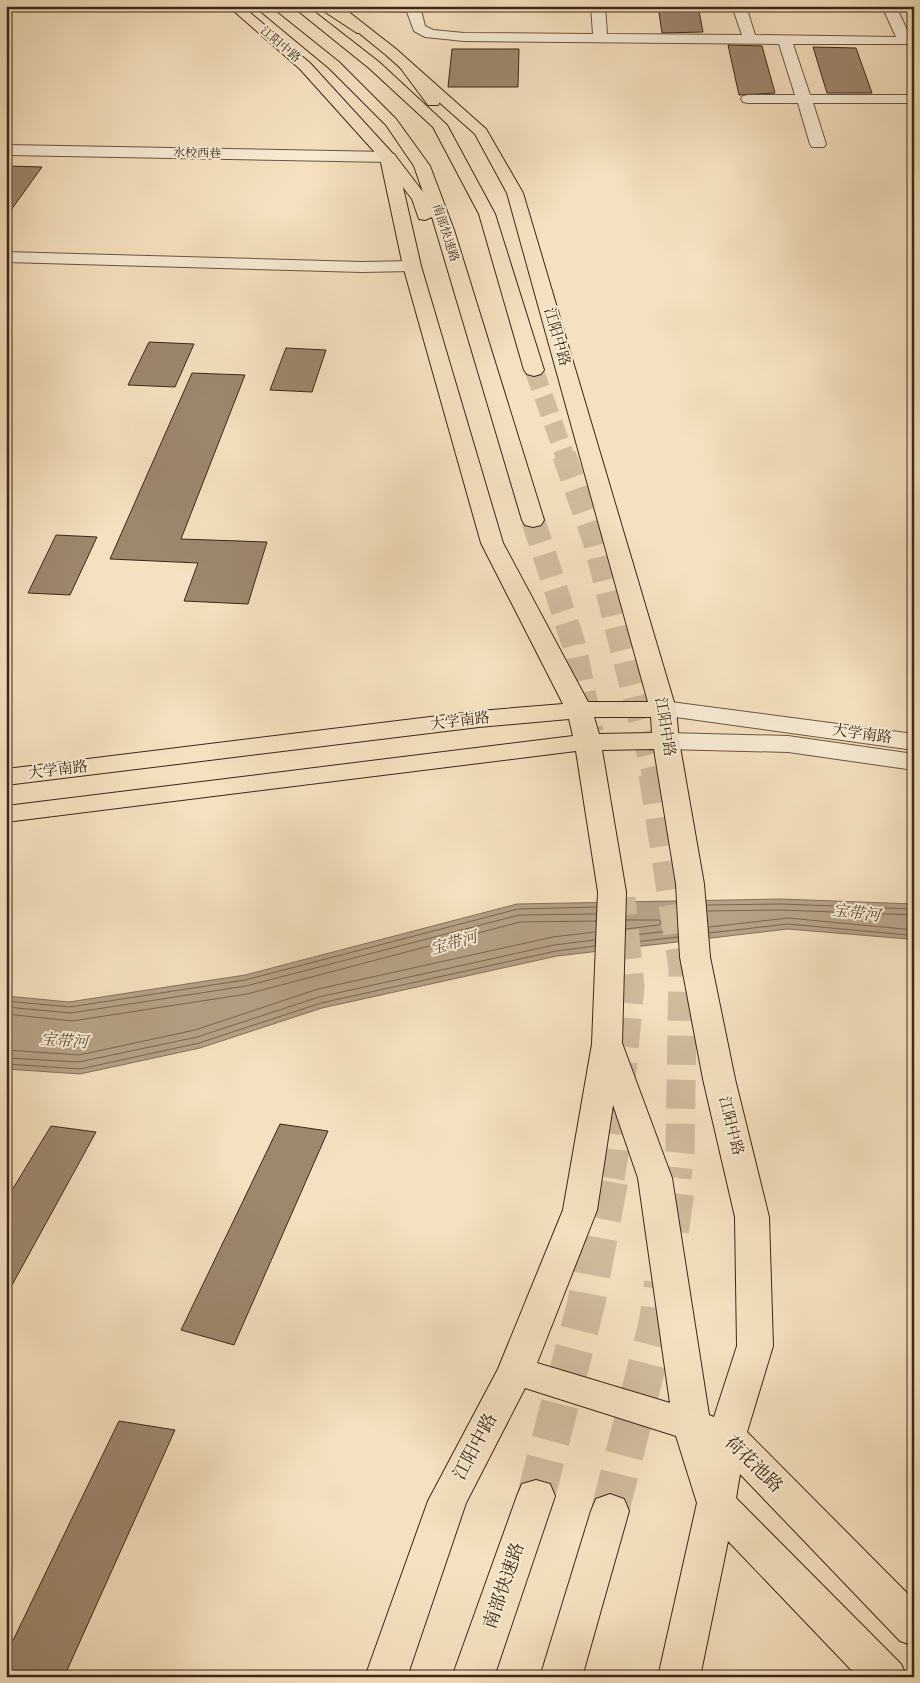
<svg xmlns="http://www.w3.org/2000/svg" width="920" height="1683" font-family="Vollkorn,'Noto Serif SC',serif">
<style>
.water{fill:#b6a286;stroke:#867159}
.lines{fill:none;stroke-linecap:round;stroke-linejoin:round}
.shore{stroke:#7a654e;stroke-width:1}
.building{fill:#9d886e;stroke:#3d2816}
.highway-tunnel-far3{stroke:#d0bc9d;stroke-width:19;stroke-dasharray:19 9;stroke-linecap:butt}
.highway-tunnel-far2{stroke:#d0bc9d;stroke-width:24;stroke-dasharray:24 12;stroke-linecap:butt}
.highway-tunnel-far1{stroke:#d0bc9d;stroke-width:29;stroke-dasharray:29 15;stroke-linecap:butt}
.highway-tunnel{stroke:#d0bc9d;stroke-width:38;stroke-dasharray:38 19;stroke-linecap:butt}
.minor-casing{stroke:#6b5640;stroke-width:2}
.major-casing{stroke:#3d2816;stroke-width:2}
.highway-casing{stroke:#3d2816;stroke-width:2}
.minor{fill:#f8ecd5;fill-rule:evenodd}
.major{fill:#f5e1bf;fill-rule:evenodd}
.highway{fill:#f5e1bf;fill-rule:evenodd}
.labels{text-anchor:middle;dominant-baseline:central;stroke-width:4;stroke-linejoin:round;paint-order:stroke}
.far-street-label{font-size:12px;fill:#3d2816;stroke:#f8ecd5}
.street-label{font-size:15px;fill:#3d2816;stroke:#f8ecd5}
.water-label{font-size:16px;font-style:italic;fill:#614d38;stroke:#f8ecd5}
.near-street-label{font-size:18px;fill:#3d2816;stroke:#f8ecd5}
</style>
<rect width="100%" height="100%" fill="#f5e1bf"/>
<filter id="stains"><feTurbulence type="fractalNoise" baseFrequency=".004" numOctaves="4"/><feColorMatrix values="0 0 0 0 .2 0 0 0 0 .09 0 0 0 0 .02 0 0 0 .5 -.17"/></filter>
<radialGradient id="worn" r=".72"><stop offset=".6" stop-color="#630" stop-opacity="0"/><stop offset="1" stop-color="#630" stop-opacity=".3"/></radialGradient>
<path class="water" d="M781 899 914 904V945L908 939 788 929 557 956 322 1008 200 1048 80 1074 6 1069V996L69 1002 245 975 517 904Z"/>
<g class="lines">
<g class="shore">
<path d="M707 905 781 904 914 909"/>
<path d="M708 911 781 910 914 915"/>
<path d="M626 920H659L661 922 659 925 626 929"/>
<path d="M709 927 788 918 914 930"/>
<path d="M709 933 788 924 908 935 914 938"/>
<path d="M626 936 677 930"/>
<path d="M626 943 678 937"/>
<path d="M6 1001 70 1007 245 980 518 909 596 907"/>
<path d="M6 1007 71 1013 246 986 519 915 596 914"/>
<path d="M6 1014 72 1021 247 994 520 922 596 921"/>
<path d="M6 1050 79 1055 195 1030 318 989 553 937 595 932"/>
<path d="M6 1058 79 1062 197 1037 319 997 554 945 595 940"/>
<path d="M6 1064 80 1069 199 1043 321 1003 556 951 595 946"/>
</g>
</g>
<g class="building">
<path d="M658 6H698L703 32 662 33Z"/>
<path d="M728 45 762 46 775 93 739 95Z"/>
<path d="M813 47 856 48 872 93H827Z"/>
<path d="M452 49H519L518 87H448Z"/>
<path d="M6 166 42 167 6 217Z"/>
<path d="M149 342 194 344 175 387 128 385Z"/>
<path d="M286 348 326 350 312 392 270 390Z"/>
<path d="M192 373 245 375 181 539 267 542 248 604 184 601 198 563 110 559Z"/>
<path d="M56 535 97 537 70 595 28 593Z"/>
<path d="M280 1124 328 1131 234 1345 181 1330Z"/>
<path d="M51 1126 96 1132 6 1296V1200Z"/>
<path d="M119 1421 175 1430 64 1677H6V1655Z"/>
</g>
<g class="lines">
<path class="highway-tunnel-far3" d="M534 370 565 456"/>
<g class="highway-tunnel-far2">
<path d="M564 455 595 542 654 775"/>
<path d="M533 520 574 645 592 732"/>
</g>
<g class="highway-tunnel-far1">
<path d="M653 774 683 968 680 1149 677 1178"/>
<path d="M610 1178 614 1154 630 987 621 898"/>
</g>
<g class="highway-tunnel">
<path d="M670 1231 677 1176"/>
<path d="M536 1496 586 1304 610 1176"/>
<path d="M610 1511 658 1322 663 1283"/>
</g>
<g class="minor-casing">
<g id="minor">
<path d="M343 6H420L425 26 433 30 464 33 593 34 591 6H605L607 34 742 35 732 6H746L755 35 896 37 882 6H896L912 41 910 44H793L810 95H914V103H813L826 144 824 147H812L810 144 798 103H748L743 102 741 99 743 96 748 95H795L779 44 464 41 425 37 414 31 407 12 349 10Z"/>
<path d="M6 145 388 152 394 154 396 157 394 160 388 162 6 155Z"/>
<path d="M6 252 362 262 412 261 418 262 421 266 418 270 412 271 362 272 6 262Z"/>
<path d="M663 701 914 734V750L654 714 650 709 654 704Z"/>
<path d="M666 733 788 736 914 754V770L788 752 666 749 657 746 653 741 657 736Z"/>
</g>
</g>
<g class="major-casing">
<path id="major" d="M228 6H242L310 63 396 157 421 266 503 543 588 702H648L507 193 475 134 386 55 326 6H341L396 49 486 129 523 193 676 709 679 741 704 884 710 957 735 1079 769 1217 773 1346 747 1432 914 1600V1646L900 1641 740 1474 736 1498 901 1664 907 1677H858L728 1541 700 1677H658L697 1503 676 1436 525 1388 466 1503 407 1677H365L428 1501 498 1369 563 1210 592 1044 598 892 576 751 6 822V806L573 736 569 719 479 727 6 785V769L479 711 563 704 481 543 403 266 380 158 300 69ZM594 717H651L652 733 599 734ZM654 749 676 884 680 957 703 1079 735 1217 737 1346 714 1417 709 1415 672 1178 622 1043 626 892 602 750ZM613 1105 638 1178 670 1403 537 1363 597 1210Z"/>
</g>
<g class="highway-casing">
<g id="highway">
<path d="M254 6H269L339 62 396 119 430 166 454 230 544 520 541 525 533 527 525 525 522 520 432 217 425 220 419 219 412 199 380 157 382 154H394L423 192 414 166 386 125 329 68Z"/>
<path d="M292 6H307L379 62 447 125 495 214 544 370 541 374 534 376 527 374 524 370 479 214 433 127 369 68Z"/>
<path d="M316 6H332L369 30 367 33H357Z"/>
<path d="M406 62 411 63 438 99 440 102 438 105H428L399 66 401 63Z"/>
<path d="M536 1480 550 1484 555 1496 494 1677H452L517 1496 522 1484Z"/>
<path d="M610 1494 624 1499 629 1511 582 1677H540L591 1511 596 1499Z"/>
</g>
</g>
<use href="#minor" class="minor"/>
<use href="#major" class="major"/>
<use href="#highway" class="highway"/>
</g>
<g class="labels">
<g class="far-street-label">
<text transform="translate(280 45) rotate(40)">江阳中路</text>
<text transform="translate(197 154) rotate(1)">水校西巷</text>
<text transform="translate(445 233) rotate(72)">南部快速路</text>
</g>
<g class="street-label">
<text transform="translate(556 337) rotate(74)">江阳中路</text>
<text transform="translate(460 722) rotate(-7)">大学南路</text>
<text transform="translate(664 727) rotate(81)">江阳中路</text>
<text transform="translate(862 735) rotate(8)">大学南路</text>
<text transform="translate(58 771) rotate(-7)">大学南路</text>
<text transform="translate(730 1126) rotate(76)">江阳中路</text>
</g>
<g class="water-label">
<text transform="translate(856 914) rotate(7)">宝带河</text>
<text transform="translate(454 944) rotate(-16)">宝带河</text>
<text transform="translate(64 1042) rotate(4)">宝带河</text>
</g>
<g class="near-street-label">
<text transform="translate(476 1447) rotate(-62)">江阳中路</text>
<text transform="translate(753 1465) rotate(44)">荷花池路</text>
<text transform="translate(505 1586) rotate(-71)">南部快速路</text>
</g>
</g>
<rect width="920" height="1683" fill="none" stroke="#f5e1bf" stroke-width="25"/>
<rect x="8" y="8" width="905" height="1668" fill="none" stroke="#3d2816" stroke-width="2.5"/>
<rect x="12" y="12" width="895" height="1658" fill="none" stroke="#3d2816"/>
<rect width="100%" height="100%" filter="url(#stains)"/>
<rect width="100%" height="100%" fill="url(#worn)"/>
</svg>
